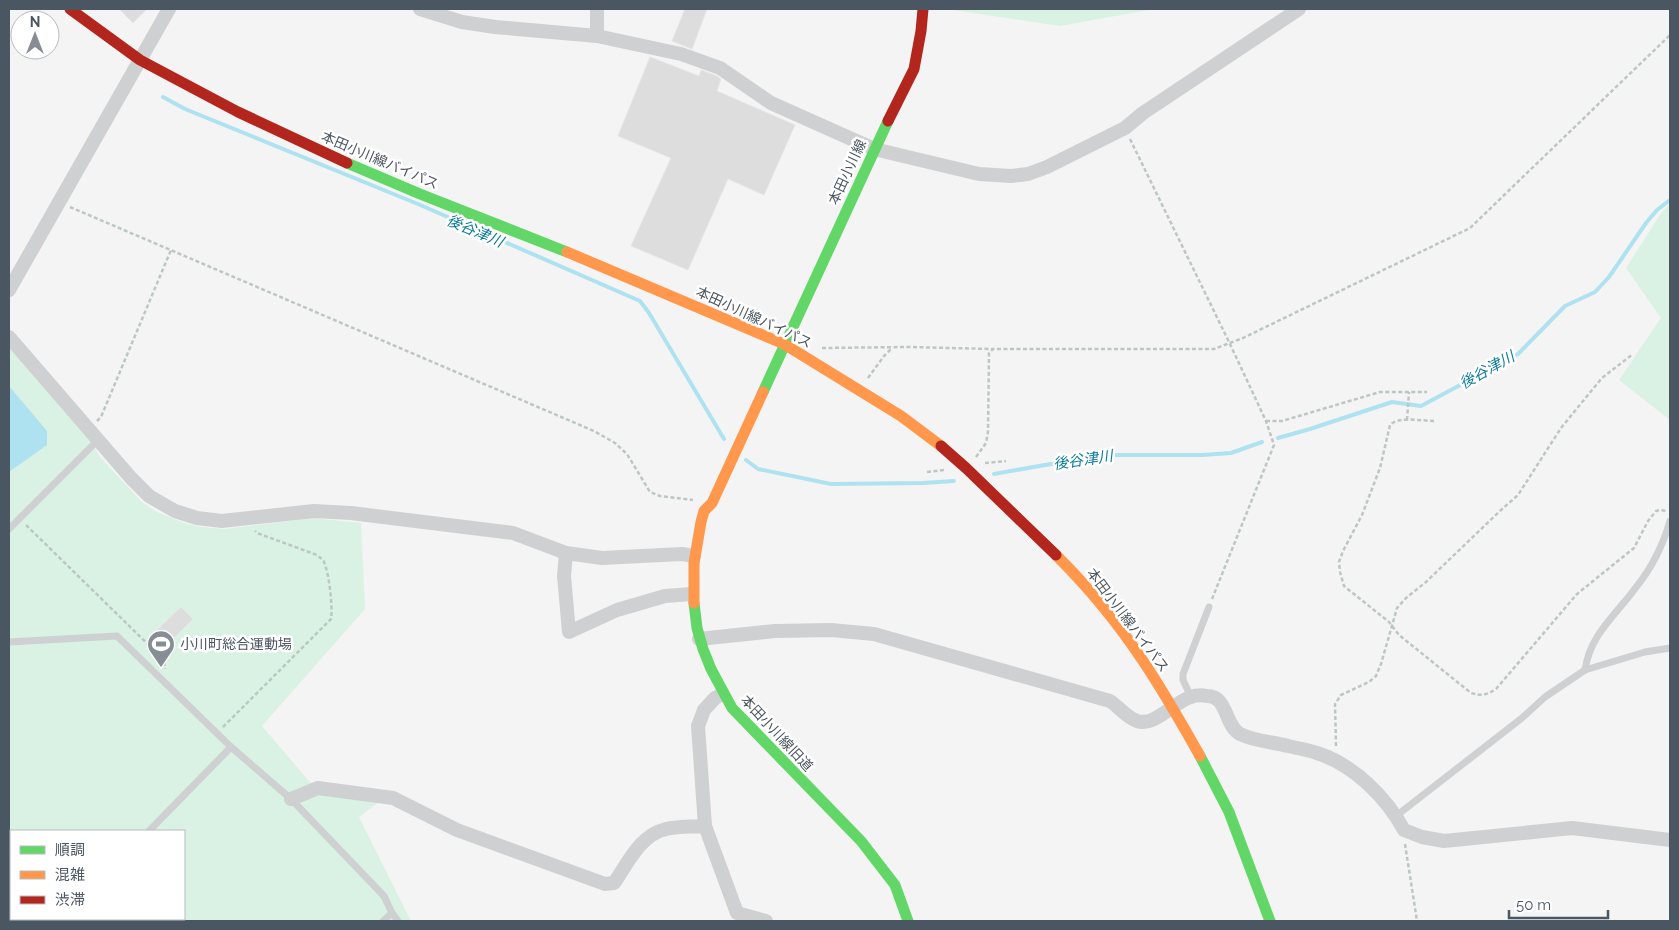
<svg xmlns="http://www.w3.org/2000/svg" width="1679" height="930" font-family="Raleway,'Noto Sans JP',sans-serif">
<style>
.green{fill:#d9f2e3;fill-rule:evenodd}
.water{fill:#aee2f0}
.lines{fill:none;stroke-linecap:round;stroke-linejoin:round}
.stream{stroke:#aee2f0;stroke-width:4}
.building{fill:#ddddde;stroke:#e5e6e7}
.path{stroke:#bcc7c4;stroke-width:2.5;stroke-dasharray:4 2.5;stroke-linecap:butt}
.lane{stroke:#ced0d2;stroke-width:7}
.street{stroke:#ced0d2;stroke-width:14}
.fast{stroke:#63d668;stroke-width:11}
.slow{stroke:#ff974d;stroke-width:11}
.jam{stroke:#b3261e;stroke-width:11}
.labels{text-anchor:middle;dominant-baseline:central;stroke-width:5;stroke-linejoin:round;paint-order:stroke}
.street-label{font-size:14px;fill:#4a5661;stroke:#fff}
.poi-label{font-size:14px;fill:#4a5661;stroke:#fff;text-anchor:start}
.water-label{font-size:15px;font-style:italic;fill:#0c7c9b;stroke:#fff}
</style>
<rect width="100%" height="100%" fill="#f4f4f4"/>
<g class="green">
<path d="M947 9H1154L1060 26Z"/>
<path d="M1670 204V420L1619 380 1661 318 1626 268 1662 212Z"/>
<path d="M9 345 86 433 100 457 142 502 155 511 184 523 201 527 225 529 312 518 361 523 365 609 262 726 320 794 379 802 359 817 411 921H9ZM11 831H184V919H11Z"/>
</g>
<path class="water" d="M9 386 47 431V445L9 472Z"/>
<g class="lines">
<g class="stream">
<path d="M163 97 185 109 418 204 640 301 649 313 724 439"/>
<path d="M1278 438 1310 429 1392 402 1421 406 1518 354 1565 306 1595 292 1609 277 1646 223 1657 210 1670 200"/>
<path d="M746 460 758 469 831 484 923 483 954 481"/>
<path d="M994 474 1102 455H1202L1231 453 1262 442"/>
</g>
</g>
<g class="building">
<path d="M119 9H147L133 23Z"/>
<path d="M685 9H707L692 49 672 41Z"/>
<path d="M650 57 699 76 701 70 717 76 721 79 717 91 795 125 764 195 728 179 688 270 631 246 671 158 618 136Z"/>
<path d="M181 607 193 619 167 645 154 633Z"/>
</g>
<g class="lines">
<g class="path">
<path d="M1130 139 1230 344 1266 421 1274 445 1212 599"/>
<path d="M70 207 594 431 615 443 627 454 650 492 660 496 693 500"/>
<path d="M822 348 908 347 993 349"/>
<path d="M868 378 884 356 892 348"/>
<path d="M1407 420 1409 392"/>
<path d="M97 421 101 417 171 250"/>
<path d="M1266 421H1282L1380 392H1427"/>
<path d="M1434 421C1423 421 1398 416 1390 425L1380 468 1362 515 1343 551 1339 562 1340 572 1344 586 1389 622 1399 635 1471 693C1481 696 1487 695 1496 689L1577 594 1634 548 1648 521 1656 511 1660 510 1667 511"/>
<path d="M976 457 986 443 988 432 989 353 993 349H1214L1243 338 1470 228 1670 35"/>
<path d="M985 463 1006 461"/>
<path d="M927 472 944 470"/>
<path d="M26 525 164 660 165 669"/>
<path d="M223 727 331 619C333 608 329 570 323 560 321 558 319 557 317 555L257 533 255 531"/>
<path d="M1336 746 1335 704 1341 695 1369 682 1376 676 1381 664 1397 608 1406 598 1426 582 1501 510 1518 495 1561 428 1592 390 1602 378 1633 354"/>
<path d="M1405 844 1417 921"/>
</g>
<g class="lane">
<path d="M9 529 98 440"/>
<path d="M9 642 117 636 231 747 291 799 384 896 392 913 383 921"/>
<path d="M1585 670C1590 634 1617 614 1637 586 1653 566 1663 545 1670 521"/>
<path d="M1191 697 1183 680V674L1209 607"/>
<path d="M1396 816 1522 718 1545 697 1585 670 1645 652 1670 648"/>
<path d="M149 831 231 747"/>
<path d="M392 913 398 921"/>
<path d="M150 919 153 921"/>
<path d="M59 921 62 919"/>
</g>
<g class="street">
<path d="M420 9 462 22 495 27 597 36 681 54 720 68 771 103 874 149 979 174 1011 176 1028 174 1047 167 1125 128 1143 113 1299 9"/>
<path d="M597 36V9"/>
<path d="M9 290 169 9"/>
<path d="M9 337 131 478 149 496 175 511 197 518 222 521 314 511 351 513 513 533 566 553 602 558 682 554 694 556"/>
<path d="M566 553 564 576 569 632 617 610 665 596 692 594"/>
<path d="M699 639 775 631 831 630 874 634 1110 701C1119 707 1127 718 1137 721 1155 727 1175 701 1191 697 1196 695 1202 695 1207 696 1228 696 1224 725 1240 734 1254 741 1273 742 1288 746 1298 748 1308 750 1317 753 1354 765 1386 797 1404 830L1422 837 1444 841 1572 828 1670 840"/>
<path d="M722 694 715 698 704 710 698 726 705 826 737 913 766 921"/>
<path d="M291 799 318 788 393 798 457 830 605 884 614 883C628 863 640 835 666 829 678 826 693 827 705 826"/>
</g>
<g class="fast">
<path d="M347 163 420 194 567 252"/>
<path d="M763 392 888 121"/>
<path d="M694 603 697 628 703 649 711 669 732 708 861 841 895 885 908 921"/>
<path d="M1200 756 1229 812 1270 921"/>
</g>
<g class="slow">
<path d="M567 252 784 344 901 416 941 446"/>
<path d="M1056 555C1088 587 1118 623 1143 661 1164 692 1182 724 1200 756"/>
<path d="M694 603V563L701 522 704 511 712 503 763 392"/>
</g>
<g class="jam">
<path d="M70 9 140 60 238 112 347 163"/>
<path d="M888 121 914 69 921 31 923 9"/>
<path d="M941 446 966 468 1056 555"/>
</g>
</g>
<defs>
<g id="stadium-pin" transform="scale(1.4375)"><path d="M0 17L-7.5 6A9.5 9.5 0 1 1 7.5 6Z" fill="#868d94" stroke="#fff"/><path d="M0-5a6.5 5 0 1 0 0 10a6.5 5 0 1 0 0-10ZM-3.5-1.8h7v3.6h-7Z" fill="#fff"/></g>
</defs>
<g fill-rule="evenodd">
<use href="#stadium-pin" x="161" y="644"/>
</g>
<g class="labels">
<g class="street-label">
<text transform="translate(380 160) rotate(23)">本田小川線バイパス</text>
<text transform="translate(847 172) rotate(-65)">本田小川線</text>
<text transform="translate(754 317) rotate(25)">本田小川線バイパス</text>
<text transform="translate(1128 620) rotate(53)">本田小川線バイパス</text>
<text transform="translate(777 733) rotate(47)">本田小川線旧道</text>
</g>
<g class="poi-label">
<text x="180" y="644">小川町総合運動場</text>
</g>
<g class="water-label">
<text transform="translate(475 231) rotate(23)">後谷津川</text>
<text transform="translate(1487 370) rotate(-29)">後谷津川</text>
<text transform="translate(1083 460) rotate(-8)">後谷津川</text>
</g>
</g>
<rect width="1679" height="930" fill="none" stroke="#4a5661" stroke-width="20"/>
<rect x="10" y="830" width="175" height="90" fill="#ffffff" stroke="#b7bbc0"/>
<rect x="20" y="846" width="25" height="8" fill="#63d668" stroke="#b7bbc0"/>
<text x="55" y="855" font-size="15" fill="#4a5661">順調</text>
<rect x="20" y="871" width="25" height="8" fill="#ff974d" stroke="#b7bbc0"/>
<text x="55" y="880" font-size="15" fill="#4a5661">混雑</text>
<rect x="20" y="896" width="25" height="8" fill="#b3261e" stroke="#b7bbc0"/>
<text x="55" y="905" font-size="15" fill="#4a5661">渋滞</text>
<g transform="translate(35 35)"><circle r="24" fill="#ffffff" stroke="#b7bbc0"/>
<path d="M0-4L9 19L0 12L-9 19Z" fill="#868d94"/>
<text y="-8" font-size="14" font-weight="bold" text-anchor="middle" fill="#4a5661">N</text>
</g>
<path d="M1509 910v8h99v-8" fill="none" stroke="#4a5661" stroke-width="2.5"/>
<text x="1516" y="910" font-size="15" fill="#4a5661" stroke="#ffffff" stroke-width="4" paint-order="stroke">50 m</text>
</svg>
